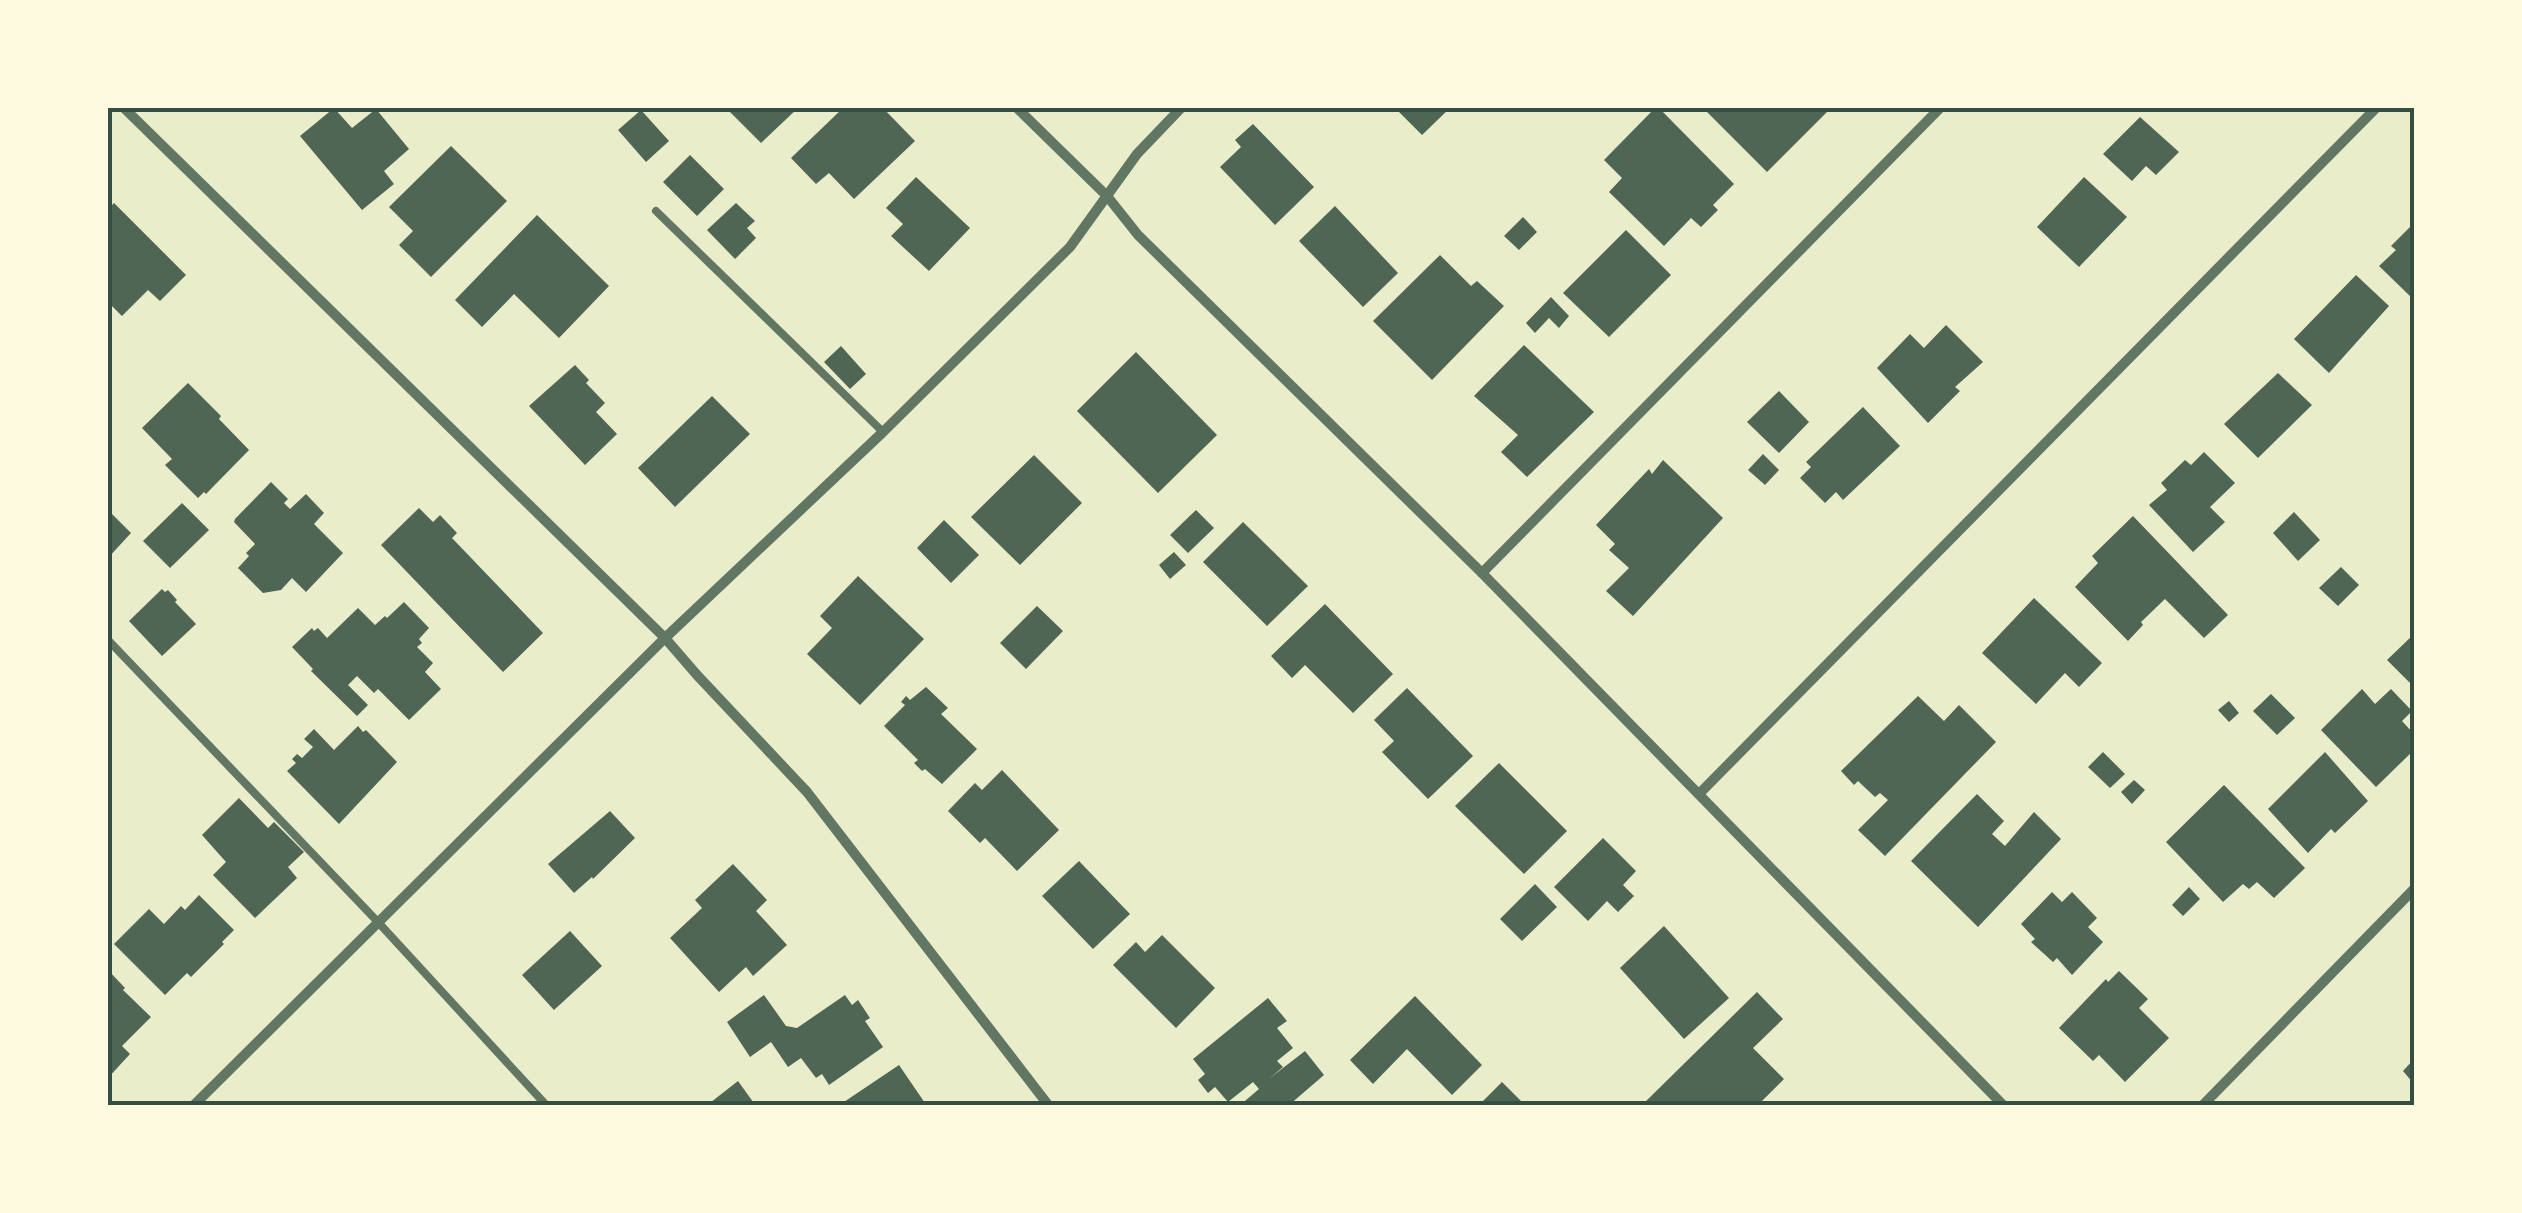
<svg xmlns="http://www.w3.org/2000/svg" width="2522" height="1213" font-family="Georgia,serif">
<style>
.building{fill:#4f6655}
.lines{fill:none;stroke-linecap:round;stroke-linejoin:round}
.service{stroke:#617663;stroke-width:8}
.minor{stroke:#617663;stroke-width:10}
.neatline{fill:none;stroke:#344e41;stroke-width:4}
</style>
<rect width="100%" height="100%" fill="#e9edc9"/>
<g class="building">
<path d="M334 108 352 128 376 109 409 149 384 171 394 184 362 210 300 136Z"/>
<path d="M726 108H798L761 143Z"/>
<path d="M843 108H883L915 141 854 199 829 173 816 184 791 158Z"/>
<path d="M1395 108H1450L1422 135Z"/>
<path d="M1655 108H1659L1734 184 1713 205 1718 210 1701 227 1691 218 1664 246 1609 192 1622 178 1604 160Z"/>
<path d="M1703 108H1831L1767 172Z"/>
<path d="M641 110 669 141 646 162 618 130Z"/>
<path d="M2140 117 2179 152 2156 175 2146 166 2132 181 2103 154Z"/>
<path d="M1253 124 1314 187 1275 225 1220 167 1241 147 1235 140Z"/>
<path d="M451 146 507 201 431 277 399 245 413 231 389 207Z"/>
<path d="M690 155 724 189 697 216 663 182Z"/>
<path d="M916 177 970 228 929 271 891 236 903 224 886 208Z"/>
<path d="M2084 177 2127 217 2079 267 2037 227Z"/>
<path d="M114 203 186 275 160 301 148 290 122 316 108 302V209Z"/>
<path d="M736 203 755 221 747 228 756 238 735 259 707 230Z"/>
<path d="M1335 206 1398 273 1363 307 1299 241Z"/>
<path d="M537 215 609 286 559 338 514 294 482 327 455 300Z"/>
<path d="M1523 217 1537 232 1519 250 1504 236Z"/>
<path d="M2414 223V293L2411 297 2379 266 2396 250 2391 246Z"/>
<path d="M1626 230 1671 275 1609 337 1563 293Z"/>
<path d="M1440 255 1471 286 1477 281 1504 306 1432 380 1373 321Z"/>
<path d="M2356 275 2389 306 2329 373 2294 339Z"/>
<path d="M1551 297 1569 316 1559 328 1549 318 1535 333 1526 323Z"/>
<path d="M1946 325 1983 362 1955 387 1960 391 1928 423 1877 368 1910 334 1924 348Z"/>
<path d="M1524 345 1594 412 1527 477 1501 452 1518 435 1474 396Z"/>
<path d="M841 346 866 374 850 389 824 362Z"/>
<path d="M1136 352 1217 435 1158 493 1077 411Z"/>
<path d="M575 365 589 380 586 383 605 403 596 412 617 434 585 465 529 406Z"/>
<path d="M2278 373 2312 405 2258 458 2224 424Z"/>
<path d="M188 383 221 416 219 419 249 450 206 494 204 492 198 498 165 465 172 459 142 428Z"/>
<path d="M1779 391 1809 422 1779 453 1747 422Z"/>
<path d="M712 396 750 434 675 507 638 468Z"/>
<path d="M1863 407 1900 446 1843 500 1836 492 1825 503 1800 478 1811 467 1806 462Z"/>
<path d="M2204 452 2235 483 2210 507 2225 522 2193 552 2149 505 2167 490 2161 483 2185 460 2191 465Z"/>
<path d="M1763 454 1779 470 1765 485 1748 470Z"/>
<path d="M1034 455 1082 503 1020 565 971 517Z"/>
<path d="M1663 460 1723 518 1633 616 1606 591 1629 568 1609 550 1615 544 1596 525 1649 469 1652 474Z"/>
<path d="M271 482 288 499 284 503 290 509 306 494 324 513 314 524 343 553 306 592 292 578 281 590 263 593 238 568 249 556 246 553 255 544 234 522 235 519Z"/>
<path d="M182 503 209 530 170 568 143 541Z"/>
<path d="M419 508 433 522 440 515 457 533 452 538 543 633 503 672 381 545Z"/>
<path d="M108 510 131 533 108 558Z"/>
<path d="M1196 510 1214 528 1188 553 1170 535Z"/>
<path d="M2294 512 2320 540 2298 561 2273 533Z"/>
<path d="M2133 516 2228 615 2204 638 2165 599 2141 622 2143 625 2128 641 2075 587 2098 563 2092 556Z"/>
<path d="M944 520 979 555 951 583 917 548Z"/>
<path d="M1243 522 1308 586 1267 626 1203 562Z"/>
<path d="M1174 552 1186 565 1170 579 1159 565Z"/>
<path d="M2341 567 2359 585 2338 606 2319 588Z"/>
<path d="M858 576 924 639 860 705 807 654 832 628 820 616Z"/>
<path d="M162 589 165 592 168 590 177 600 175 602 196 624 162 656 129 621Z"/>
<path d="M2034 598 2102 663 2079 687 2065 673 2036 704 1982 653Z"/>
<path d="M404 602 429 628 419 639 422 643 417 647 433 663 425 672 441 689 409 720 378 689 374 693 357 676 348 685 368 705 357 716 311 671 313 669 292 647 312 628 314 631 318 628 327 638 358 608 375 625 385 616 387 618Z"/>
<path d="M1325 604 1393 674 1353 713 1305 665 1292 678 1271 656Z"/>
<path d="M1037 606 1063 631 1026 669 1000 643Z"/>
<path d="M2414 634V687L2387 660Z"/>
<path d="M926 687 948 708 941 714 977 749 942 784 925 769 922 771 914 763 918 760 884 726 905 705 901 702 906 696 910 700Z"/>
<path d="M1407 688 1473 756 1428 799 1382 752 1394 741 1374 720Z"/>
<path d="M2362 689 2375 704 2391 689 2412 711 2402 721 2414 734V750L2376 787 2321 730Z"/>
<path d="M2271 694 2295 718 2277 735 2253 711Z"/>
<path d="M1918 696 1944 721 1959 705 1996 742 1885 856 1858 830 1888 800 1880 793 1875 797 1858 781 1854 785 1841 771Z"/>
<path d="M2229 701 2239 713 2229 722 2218 710Z"/>
<path d="M358 726 363 732 366 730 397 762 339 824 287 771 296 763 292 759 297 754 302 758 313 747 304 739 314 729 334 750Z"/>
<path d="M2103 752 2125 774 2110 788 2088 767Z"/>
<path d="M2325 752 2368 801 2335 833 2331 829 2308 853 2268 809Z"/>
<path d="M1499 763 1567 831 1524 874 1455 806Z"/>
<path d="M1002 770 1059 830 1017 871 985 838 980 843 948 811 975 783 982 790Z"/>
<path d="M2134 780 2145 790 2132 804 2121 792Z"/>
<path d="M2224 785 2305 868 2274 898 2257 882 2249 889 2243 884 2223 902 2166 842Z"/>
<path d="M1977 794 2004 821 1992 834 2005 846 2034 812 2061 839 1978 927 1911 861Z"/>
<path d="M239 798 268 828 274 822 304 852 288 867 297 878 255 918 213 875 226 862 202 835Z"/>
<path d="M610 811 635 838 593 879 592 877 574 893 548 864Z"/>
<path d="M1603 838 1636 871 1623 885 1634 896 1618 912 1607 901 1588 921 1554 887Z"/>
<path d="M1079 861 1130 914 1093 949 1042 896Z"/>
<path d="M733 864 767 900 756 911 787 945 753 976 746 967 719 992 670 938 702 908 695 900Z"/>
<path d="M1535 884 1557 907 1522 941 1500 919Z"/>
<path d="M2189 887 2200 899 2183 916 2172 905Z"/>
<path d="M2052 892 2062 902 2072 892 2097 918 2088 927 2103 942 2072 975 2057 958 2053 962 2031 942 2035 939 2021 924Z"/>
<path d="M199 895 234 930 222 942 224 944 191 977 187 973 165 995 114 944 149 909 164 924 181 906 185 910Z"/>
<path d="M1664 926 1729 998 1684 1039 1620 968Z"/>
<path d="M570 931 602 966 554 1010 522 975Z"/>
<path d="M1162 935 1215 988 1176 1028 1113 965 1136 942 1145 952Z"/>
<path d="M108 970 125 988 123 990 151 1017 122 1046 130 1054 108 1078Z"/>
<path d="M2119 971 2148 999 2139 1008 2169 1038 2125 1082 2099 1055 2093 1061 2059 1028 2106 979 2108 982Z"/>
<path d="M1757 992 1783 1019 1753 1048 1784 1079 1757 1106H1641Z"/>
<path d="M764 995 786 1026 797 1028 845 995 852 1005 858 1000 870 1018 865 1021 883 1047 829 1085 822 1074 816 1078 801 1058 788 1067 771 1042 750 1057 727 1022Z"/>
<path d="M1415 996 1482 1065 1452 1095 1407 1049 1373 1084 1350 1060Z"/>
<path d="M1268 998 1287 1021 1277 1028 1293 1048 1277 1061 1283 1067 1270 1078 1305 1051 1324 1075 1288 1106H1239L1259 1089 1253 1082 1228 1102 1215 1087 1208 1093 1198 1080 1205 1074 1193 1059Z"/>
<path d="M2414 1059V1084L2403 1071Z"/>
<path d="M899 1065 927 1106H838Z"/>
<path d="M738 1081 756 1106H706Z"/>
<path d="M1502 1082 1526 1106H1478Z"/>
</g>
<g class="lines">
<g class="service">
<path d="M656 211 883 432"/>
<path d="M108 640 377 921 547 1106"/>
</g>
<g class="minor">
<path d="M124 108 665 638 697 675 807 792 1049 1106"/>
<path d="M1017 108 1107 196 1138 235 1482 573 2004 1106"/>
<path d="M1482 573 1940 108"/>
<path d="M1699 794 2376 108"/>
<path d="M193 1106 665 638 883 432 1070 247 1137 154 1181 108"/>
<path d="M2202 1106 2414 889"/>
</g>
</g>
<rect width="2522" height="1213" fill="none" stroke="#fefae0" stroke-width="220"/>
<rect x="110" y="110" width="2302" height="993" class="neatline"/>
</svg>
